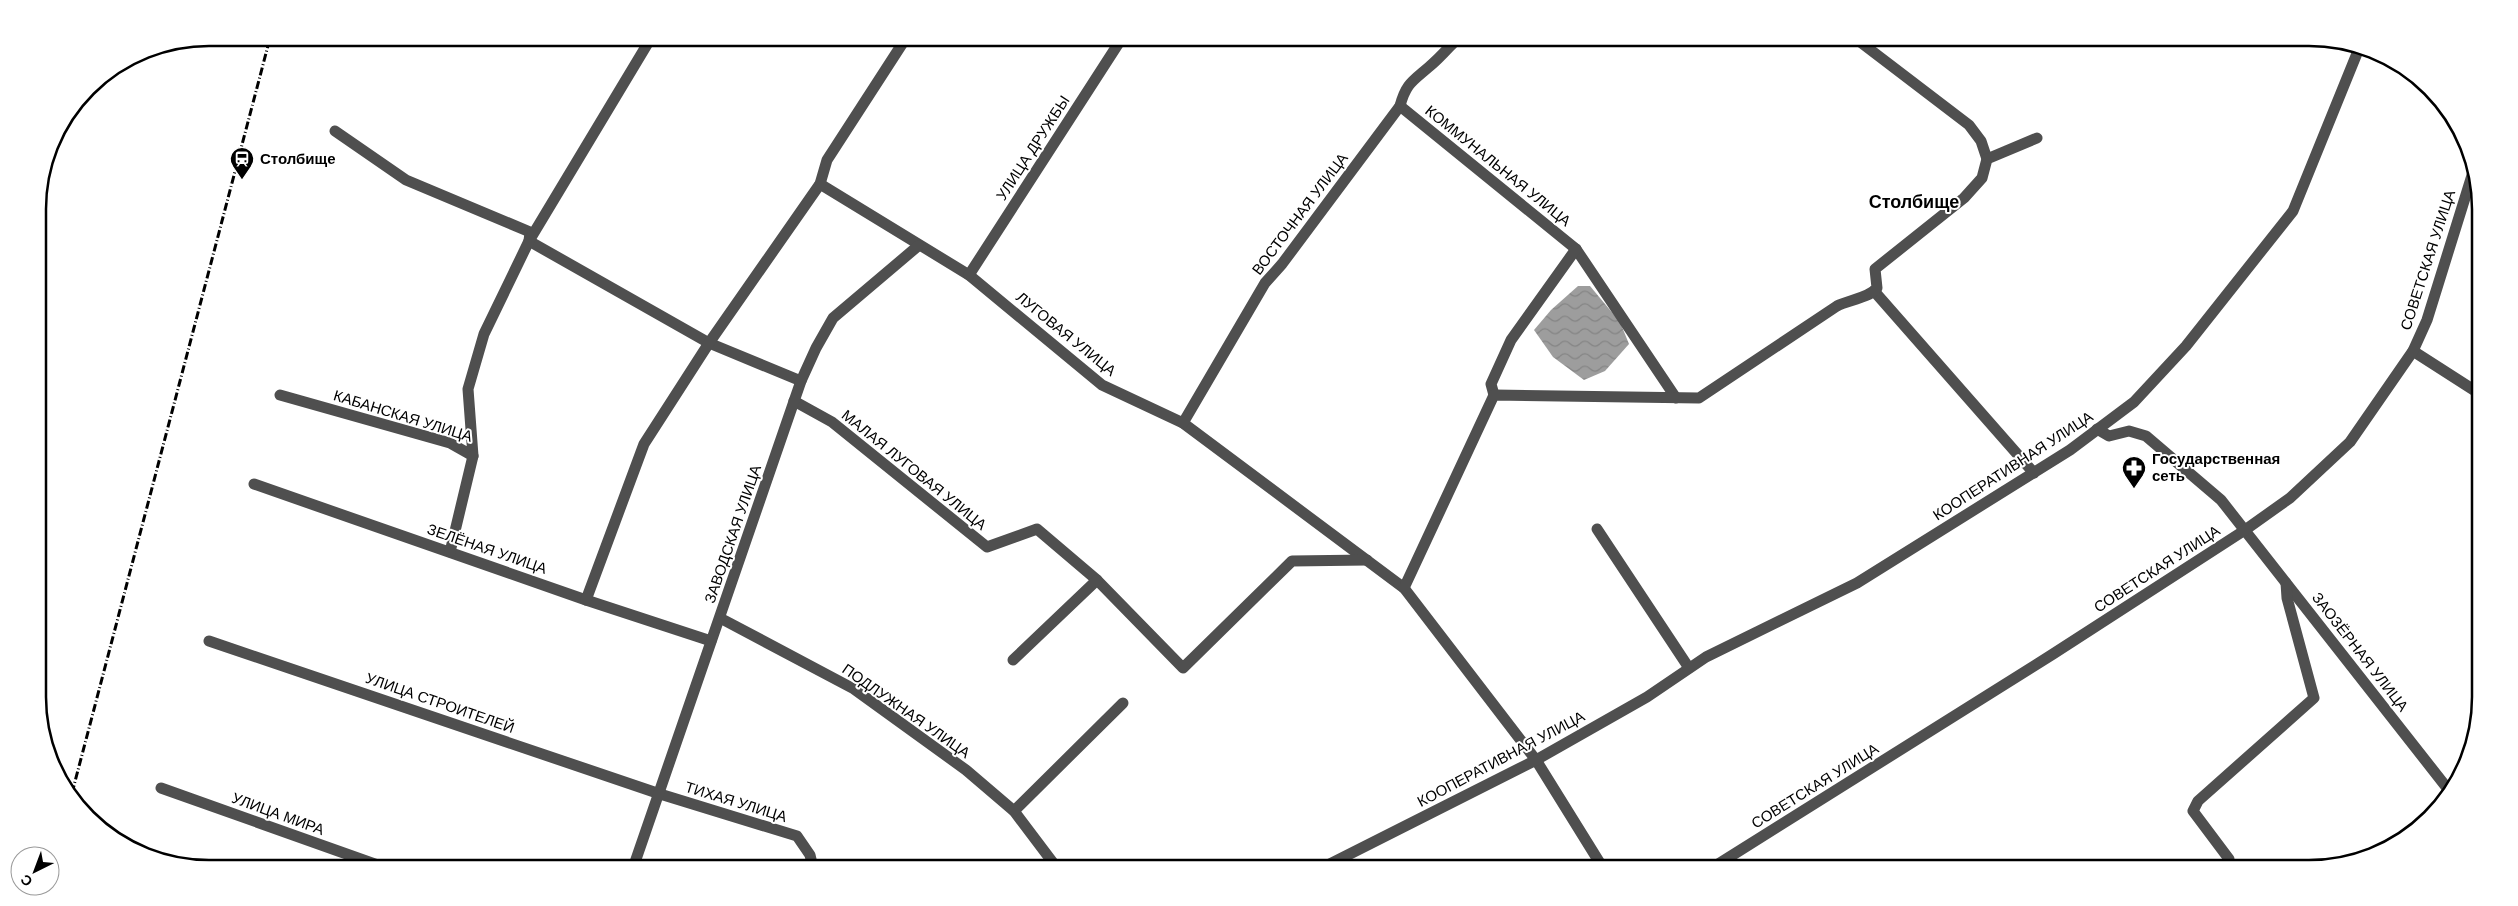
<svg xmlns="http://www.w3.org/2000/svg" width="2518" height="906" font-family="'DM Sans',sans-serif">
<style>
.water{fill:url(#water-waves)}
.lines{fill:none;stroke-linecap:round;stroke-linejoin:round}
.minor{stroke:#4f4f4f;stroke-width:11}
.rail{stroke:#000;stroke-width:3;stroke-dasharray:8 2.5 1 2.5;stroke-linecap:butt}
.labels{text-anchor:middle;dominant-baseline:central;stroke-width:4;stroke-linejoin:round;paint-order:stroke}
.street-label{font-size:15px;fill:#000;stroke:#fff}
.poi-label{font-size:15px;font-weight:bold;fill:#000;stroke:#fff;text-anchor:start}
.quarter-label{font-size:18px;font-weight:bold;fill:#000;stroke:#fff}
.rim{fill:none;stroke:#000;stroke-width:2.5}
</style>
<defs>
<pattern id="water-waves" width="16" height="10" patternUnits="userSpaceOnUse" patternTransform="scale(1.25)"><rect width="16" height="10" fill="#9d9d9d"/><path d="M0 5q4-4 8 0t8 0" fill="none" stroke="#858585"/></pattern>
</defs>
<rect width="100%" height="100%" fill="#fff"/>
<path class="water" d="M1578 286H1590L1620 322 1629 344 1605 371 1584 380 1553 357 1534 330 1551 310Z"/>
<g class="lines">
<g class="minor">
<path d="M1855 38 1969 125 1981 141 1987 159"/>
<path d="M1400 106 1576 249 1676 398"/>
<path d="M335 131 406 180 530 232 529 241 709 343 801 381"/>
<path d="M820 184 969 275 1102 385 1183 423 1404 588 1536 760 1603 868"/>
<path d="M969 275 1122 38"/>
<path d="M1874 291 2034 473"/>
<path d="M2413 351 2480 394"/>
<path d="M280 395 450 443 473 456 468 389 484 334 529 241 651 38"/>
<path d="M1494 395 1491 384 1511 340 1576 249"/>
<path d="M794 401 832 422 987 547 1037 529 1097 580 1183 668 1292 561 1367 560"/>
<path d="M1183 423 1265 283 1282 264 1400 106C1406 83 1413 81 1430 66 1440 58 1449 47 1458 38"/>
<path d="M2097 429 2109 436 2129 431 2146 436 2221 500 2451 793"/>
<path d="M254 484 586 600 711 641"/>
<path d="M1597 529 1689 668"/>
<path d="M450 552 473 456"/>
<path d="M1404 588 1494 395 1699 398 1837 306C1849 300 1869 298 1877 288L1875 269 1964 198 1982 178 1987 159 2037 138"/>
<path d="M586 600 644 444 709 343 820 184 827 160 906 38"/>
<path d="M720 618 854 689 966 770 1014 811 1057 868"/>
<path d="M209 641 660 794 797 836 810 855 813 868"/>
<path d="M1013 660 1097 580"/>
<path d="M161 788 386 868"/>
<path d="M1014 811 1123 703"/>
<path d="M633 868 801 381 816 348 833 318 918 246"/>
<path d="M1322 868 1536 760 1647 697 1706 657 1857 583 2070 450 2134 402 2186 346 2293 211 2360 46"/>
<path d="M1712 868 2053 654 2245 530 2290 498 2350 442 2413 351 2427 320 2474 169"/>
<path d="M2227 868 2229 859 2193 811 2198 801 2314 698 2287 598 2286 583"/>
</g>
<path class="rail" d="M72 793 270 38"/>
</g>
<defs>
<g id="station-pin" transform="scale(1.25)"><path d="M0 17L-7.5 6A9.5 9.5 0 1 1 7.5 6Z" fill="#000" stroke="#fff"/><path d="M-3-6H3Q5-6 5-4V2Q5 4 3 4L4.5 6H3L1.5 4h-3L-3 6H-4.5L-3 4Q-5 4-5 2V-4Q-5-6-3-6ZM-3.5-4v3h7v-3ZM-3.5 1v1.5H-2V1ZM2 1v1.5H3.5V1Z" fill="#fff"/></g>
<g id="pharmacy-pin" transform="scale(1.25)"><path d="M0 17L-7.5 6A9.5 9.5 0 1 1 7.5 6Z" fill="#000" stroke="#fff"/><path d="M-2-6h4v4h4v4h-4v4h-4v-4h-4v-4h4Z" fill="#fff"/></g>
</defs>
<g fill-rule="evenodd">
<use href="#station-pin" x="242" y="159"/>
<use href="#pharmacy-pin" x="2134" y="468"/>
</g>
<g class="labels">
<g class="street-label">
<text transform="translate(1033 148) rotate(-57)">УЛИЦА ДРУЖБЫ</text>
<text transform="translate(1498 166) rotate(39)">КОММУНАЛЬНАЯ УЛИЦА</text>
<text transform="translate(1300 214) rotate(-53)">ВОСТОЧНАЯ УЛИЦА</text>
<text transform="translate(2428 260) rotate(-72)">СОВЕТСКАЯ УЛИЦА</text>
<text transform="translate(1066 334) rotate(39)">ЛУГОВАЯ УЛИЦА</text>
<text transform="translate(403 416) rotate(17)">КАБАНСКАЯ УЛИЦА</text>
<text transform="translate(2013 466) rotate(-33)">КООПЕРАТИВНАЯ УЛИЦА</text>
<text transform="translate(914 470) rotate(39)">МАЛАЯ ЛУГОВАЯ УЛИЦА</text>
<text transform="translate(733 534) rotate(-71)">ЗАВОДСКАЯ УЛИЦА</text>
<text transform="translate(487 549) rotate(19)">ЗЕЛЁНАЯ УЛИЦА</text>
<text transform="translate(2157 569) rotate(-33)">СОВЕТСКАЯ УЛИЦА</text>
<text transform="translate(2360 652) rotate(52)">ЗАОЗЁРНАЯ УЛИЦА</text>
<text transform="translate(440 703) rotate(19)">УЛИЦА СТРОИТЕЛЕЙ</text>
<text transform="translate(906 711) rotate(35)">ПОДЛУЖНАЯ УЛИЦА</text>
<text transform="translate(1501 759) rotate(-28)">КООПЕРАТИВНАЯ УЛИЦА</text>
<text transform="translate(1815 786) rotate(-32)">СОВЕТСКАЯ УЛИЦА</text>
<text transform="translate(736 802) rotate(17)">ТИХАЯ УЛИЦА</text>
<text transform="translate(278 814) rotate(20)">УЛИЦА МИРА</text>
</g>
<g class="poi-label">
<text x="260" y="159">Столбище</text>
<text x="2152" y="459">Государственная<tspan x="2152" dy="17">сеть</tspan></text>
</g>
<g class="quarter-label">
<text x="1914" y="202">Столбище</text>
</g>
</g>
<path d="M0 0H2518V906H0ZM209 46H2309A163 163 0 0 1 2472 209V697A163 163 0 0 1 2309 860H209A163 163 0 0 1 46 697V209A163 163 0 0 1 209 46Z" fill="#fff" fill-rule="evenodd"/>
<path class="rim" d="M209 46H2309A163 163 0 0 1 2472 209V697A163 163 0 0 1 2309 860H209A163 163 0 0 1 46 697V209A163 163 0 0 1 209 46Z"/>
<g transform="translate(35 871) rotate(222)"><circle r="24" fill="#ffffff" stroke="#999999"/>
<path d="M0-4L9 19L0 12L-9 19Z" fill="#000000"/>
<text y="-8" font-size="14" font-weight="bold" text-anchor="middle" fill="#000000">С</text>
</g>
</svg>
